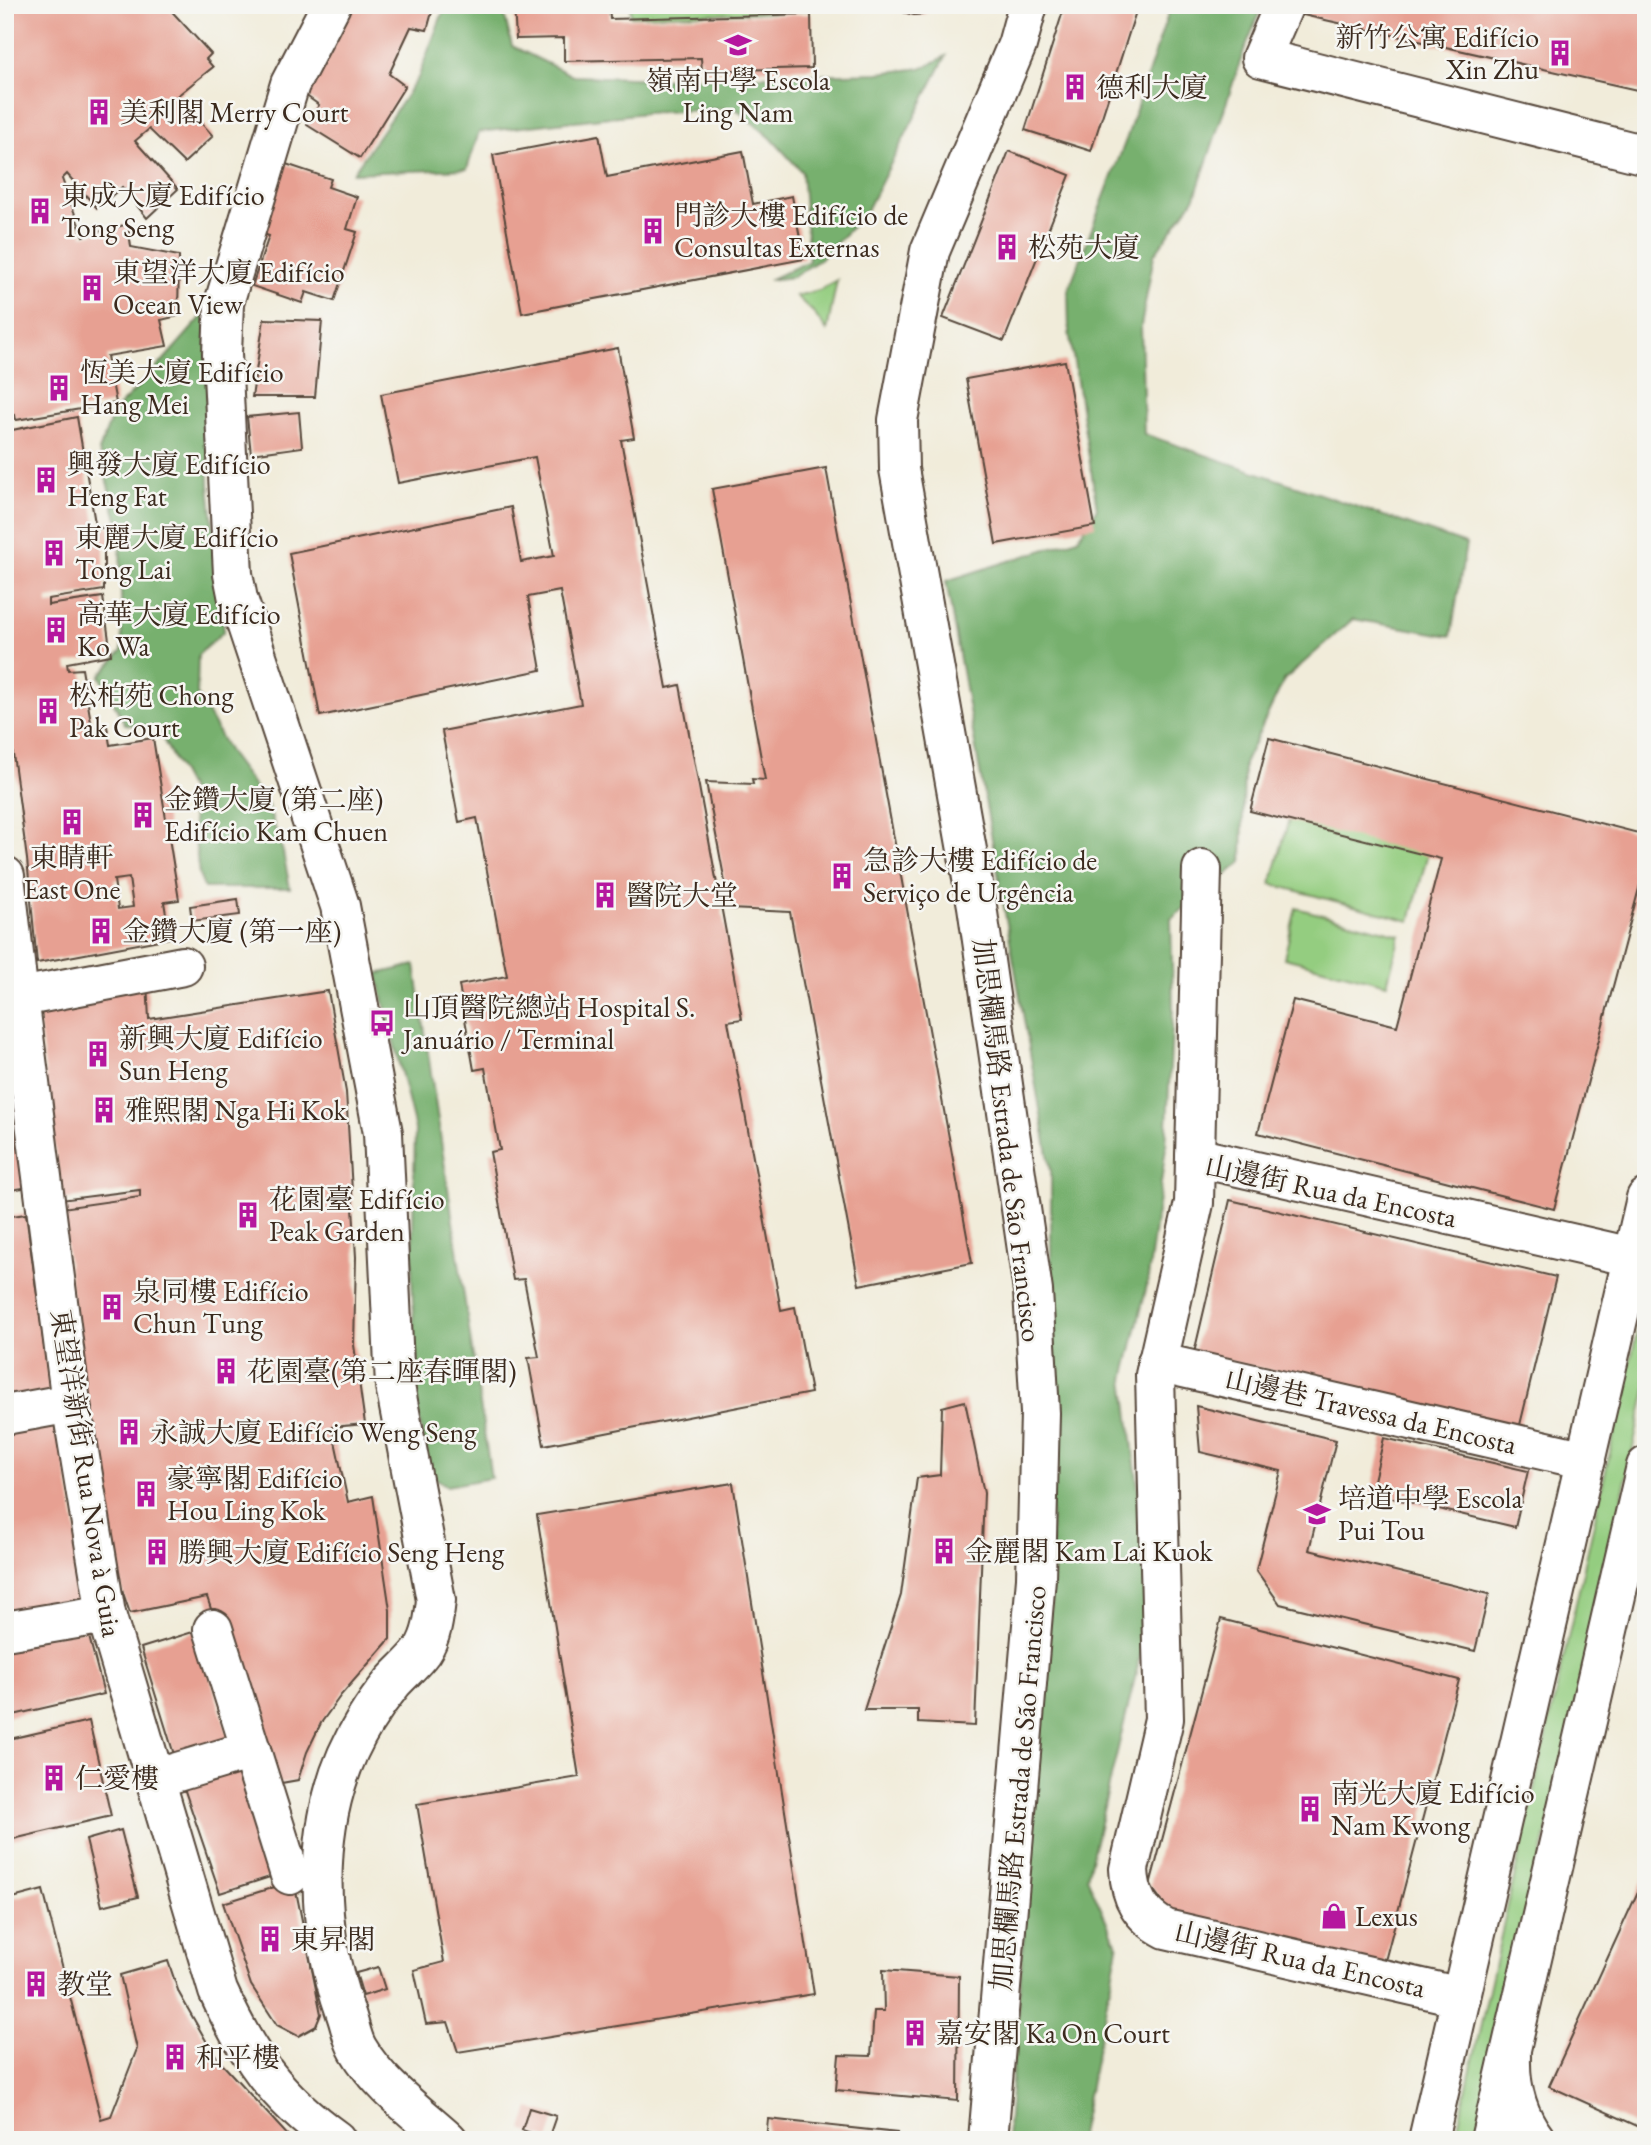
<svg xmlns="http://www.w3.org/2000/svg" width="1651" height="2145" font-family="'EB Garamond','Noto Serif SC',serif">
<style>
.green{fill:#94cd80;stroke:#687c4f;stroke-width:2}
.forest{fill:#77b06e;stroke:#596d46;stroke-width:2}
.building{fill:#e7a092;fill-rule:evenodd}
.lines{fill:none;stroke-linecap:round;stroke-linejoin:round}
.street-casing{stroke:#56473a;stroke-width:42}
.secondary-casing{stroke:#56473a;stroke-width:42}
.primary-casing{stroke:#56473a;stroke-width:42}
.street{stroke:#fff;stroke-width:38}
.secondary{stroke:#fff;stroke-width:38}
.primary{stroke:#fff;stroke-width:38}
.labels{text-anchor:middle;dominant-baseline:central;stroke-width:5;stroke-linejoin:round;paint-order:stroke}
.poi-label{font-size:28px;fill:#3b2a1e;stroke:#f6f6f2;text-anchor:start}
.street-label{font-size:28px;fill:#3b2a1e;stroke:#f6f6f2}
</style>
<rect width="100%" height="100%" fill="#f6f6f2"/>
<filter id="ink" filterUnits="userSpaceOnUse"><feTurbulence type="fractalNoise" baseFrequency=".0143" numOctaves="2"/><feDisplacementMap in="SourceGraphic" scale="14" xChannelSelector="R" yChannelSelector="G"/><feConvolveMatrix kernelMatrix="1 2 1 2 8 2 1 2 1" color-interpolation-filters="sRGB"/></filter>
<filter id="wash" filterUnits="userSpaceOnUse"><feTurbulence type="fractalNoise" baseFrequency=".00686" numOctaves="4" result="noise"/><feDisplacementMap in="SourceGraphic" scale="28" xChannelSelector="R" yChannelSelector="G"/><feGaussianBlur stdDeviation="1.57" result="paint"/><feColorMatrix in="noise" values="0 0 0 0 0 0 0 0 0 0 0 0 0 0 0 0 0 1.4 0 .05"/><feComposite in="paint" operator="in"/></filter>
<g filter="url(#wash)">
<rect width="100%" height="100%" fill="#f1ecda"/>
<g class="green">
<path d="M630 5H782V12L631 16Z"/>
<path d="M837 280 827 331 813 312 796 296 819 290Z"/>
<path d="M1291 812 1429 849 1410 921 1271 884Z"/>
<path d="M1296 908 1400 935 1387 984 1284 958Z"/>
<path d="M1646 1292V1390L1477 2140H1455Z"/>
</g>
<g class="forest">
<path d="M447 5H502L512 46 573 76 660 79 878 73 923 68 946 56 866 212 822 258 793 277 769 280 809 261 802 172 771 138 735 108 645 113 479 132 467 169 353 173 418 78 443 12Z"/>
<path d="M1171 5H1263L1243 53 1195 197 1154 255 1141 326 1144 434 1466 544 1451 636 1353 619 1284 680 1244 764 1242 862 1171 919 1173 1009 1166 1147 1147 1285 1124 1379 1153 1603 1087 1877 1118 1947 1079 2140H1007L1051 1601V1171L946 581 1078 539 1097 508 1069 331 1068 291 1127 137Z"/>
<path d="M206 312 209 485 224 631 198 655 197 694 230 754 267 804 283 852 290 888H204L199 874 189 788 157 728 125 724 100 676 122 651 120 531 99 451 114 411 154 371Z"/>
<path d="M415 965 491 1478 447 1486 431 1475 417 1410 412 1278 415 1129 377 974Z"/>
</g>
<g id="blocks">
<g class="building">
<path d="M5 5H166L211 54 206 59 213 67 177 96 213 136 184 163 149 129 135 141 178 189 147 218 122 187 97 208 67 174 62 179 83 236 128 224 131 247 179 256 178 316 161 320 167 346 107 356 116 403 16 420 15 415 5 417Z"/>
<path d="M340 5H434L427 30 411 27 389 74 405 86 360 158 307 125 319 105 294 87Z"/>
<path d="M514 5H609L610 19 811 14 812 68 702 71 701 58 564 61V38L516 39Z"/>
<path d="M894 5H940L925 14 914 15 903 12Z"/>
<path d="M1065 5H1138L1091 151 1025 130Z"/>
<path d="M1307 5H1646V92L1303 15Z"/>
<path d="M599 135 607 177 743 151 753 204 792 196 804 259 522 313 493 155Z"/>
<path d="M1009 151 1070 175 1004 341 943 318Z"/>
<path d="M274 160 331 179 328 187 357 197 347 229 357 232 334 301 306 292 302 303 252 286 269 236 251 230Z"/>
<path d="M264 319 322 321 315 397H252Z"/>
<path d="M618 348 634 438 621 440 667 688 680 685 697 776 742 1019 728 1021 781 1310 795 1307 811 1393 544 1445 528 1358 539 1357 524 1279 513 1280 490 1152 500 1150 485 1068 474 1070 459 985 507 976 477 818 459 822 442 731 581 704 560 591 528 597 541 670 320 716 289 553 511 507 521 562 554 556 535 457 398 483 381 394Z"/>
<path d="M1065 361 1095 526 996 544 966 379Z"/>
<path d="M299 412 302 447 251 454 247 417Z"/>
<path d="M77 417 96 529 110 526 111 544 104 546V590L48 599V605L103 597 111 655 67 663 68 670 82 669 92 728 107 726 110 745 153 738 179 900 164 902 170 938 37 963 27 859 5 694V426L7 431ZM129 878 133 907 118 909 114 880Z"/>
<path d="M826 468 972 1263 859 1285 790 912 730 909 706 782 753 784 752 779 765 780 712 489Z"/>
<path d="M1269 738 1646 835V862L1554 1209 1258 1133 1293 1000 1397 1026 1441 859 1250 811Z"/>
<path d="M238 899 240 915 192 921 190 906Z"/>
<path d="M147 982 149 1019 328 991 346 1092 356 1257 354 1345 365 1424 332 1427 348 1502 373 1496 390 1610V1639L341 1695 321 1723 307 1752 298 1780 270 1785 207 1597 130 1613 120 1584 82 1389 62 1208 140 1197V1190L61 1200 36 997Z"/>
<path d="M5 1039 29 1187 5 1191Z"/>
<path d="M1230 1200 1556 1277 1519 1429 1194 1353Z"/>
<path d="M26 1214 51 1398 5 1406V1217Z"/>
<path d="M965 1401 984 1493 975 1726 918 1723V1710H864L901 1595 917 1478 940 1475 942 1407Z"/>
<path d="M1196 1406 1336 1440 1309 1550 1489 1594 1475 1651 1280 1604 1256 1570 1281 1471 1200 1452Z"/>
<path d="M57 1416 89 1606 5 1622V1426Z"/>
<path d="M1384 1438 1528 1471 1515 1527 1371 1493Z"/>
<path d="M733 1483 814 1994 458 2052 448 2022 426 2024 414 1970 444 1962 417 1804 579 1777 537 1515Z"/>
<path d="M1221 1619 1459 1680 1381 1976 1178 1923 1150 1885Z"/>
<path d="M87 1629 104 1694 5 1717V1642Z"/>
<path d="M196 1631 231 1744 176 1761 141 1648Z"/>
<path d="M1644 1702 1646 1703V1744L1637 1740Z"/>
<path d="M89 1721 111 1816 5 1841V1740Z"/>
<path d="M239 1764 276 1875 220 1893 183 1785Z"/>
<path d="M121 1830 138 1897 102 1906 86 1840Z"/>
<path d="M1646 1874V2130L1549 2086Z"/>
<path d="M294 1881 321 2014 316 2026 298 2036 277 2025 251 1985 223 1903Z"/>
<path d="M43 1890 101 2119 111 2116 137 2049 120 1975 168 1961 179 1993 209 2046 224 2066 292 2140H117V2137L105 2140H5V2085L9 2084 5 2067V1900Z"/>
<path d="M378 1967 385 1989 363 1996 356 1973Z"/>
<path d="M883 1970 959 1976 958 2101 836 2090 839 2055 871 2056 874 2011H884Z"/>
<path d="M529 2108 556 2116 548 2139 522 2130Z"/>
<path d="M768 2119 897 2133 896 2140H766Z"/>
</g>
</g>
</g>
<g filter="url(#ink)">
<use href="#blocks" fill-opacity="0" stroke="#56473a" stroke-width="2"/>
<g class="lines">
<g class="street-casing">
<g id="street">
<path d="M331 5 290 84 224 303 222 354 233 574 238 599 340 906 383 1133 395 1386 436 1600C434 1618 432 1636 422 1651 414 1662 402 1672 393 1682 383 1694 373 1708 365 1721 311 1807 313 1921 346 2014 350 2025 352 2039 358 2049 379 2085 417 2112 448 2140"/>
<path d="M1284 5 1261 58 1646 155"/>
<path d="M5 876 19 997 71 1403 106 1614 218 1991C248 2057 276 2097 336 2140"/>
<path d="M5 1000 183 966"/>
<path d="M1195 1157 1202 869"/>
<path d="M1157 1362 1586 1460"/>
<path d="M5 1415 71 1403"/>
<path d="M213 1629 290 1875"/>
<path d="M5 1631 106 1614"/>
<path d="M154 1779 251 1750"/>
<path d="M1461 1997 1166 1929C1140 1916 1130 1897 1129 1869L1164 1719 1155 1375 1194 1203 1195 1157 1632 1257"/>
<path d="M1511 2056C1510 2087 1517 2115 1536 2140"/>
</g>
</g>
<g class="secondary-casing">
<path id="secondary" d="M988 2140 1036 1578 1040 1413 1033 1291 977 906 899 469 898 420 930 251 1017 45 1028 5"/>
</g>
<g class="primary-casing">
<g id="primary">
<path d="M1428 2140 1646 1198"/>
<path d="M1490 2140 1646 1466"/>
</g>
</g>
<use href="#street" class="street"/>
<use href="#secondary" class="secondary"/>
<use href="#primary" class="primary"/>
</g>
</g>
<defs>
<g id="school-bare" transform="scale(2.1)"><path d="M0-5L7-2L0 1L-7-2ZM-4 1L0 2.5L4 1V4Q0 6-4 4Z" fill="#b5179e" stroke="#f6f6f2" stroke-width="2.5" paint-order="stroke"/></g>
<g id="building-bare" transform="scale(2.1)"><path d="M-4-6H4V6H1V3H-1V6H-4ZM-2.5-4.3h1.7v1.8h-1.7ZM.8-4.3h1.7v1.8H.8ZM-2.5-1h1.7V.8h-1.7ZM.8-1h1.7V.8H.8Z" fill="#b5179e" stroke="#f6f6f2" stroke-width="2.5" paint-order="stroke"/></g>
<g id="bus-bare" transform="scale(2.1)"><path d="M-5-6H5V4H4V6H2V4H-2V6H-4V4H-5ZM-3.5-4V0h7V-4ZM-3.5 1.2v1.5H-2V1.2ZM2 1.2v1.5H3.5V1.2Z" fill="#b5179e" stroke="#f6f6f2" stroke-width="2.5" paint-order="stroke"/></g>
<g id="shop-bare" transform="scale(2.1)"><path d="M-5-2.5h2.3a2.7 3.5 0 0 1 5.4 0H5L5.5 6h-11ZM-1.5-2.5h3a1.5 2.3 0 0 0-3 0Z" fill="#b5179e" stroke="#f6f6f2" stroke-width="2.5" paint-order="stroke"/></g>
</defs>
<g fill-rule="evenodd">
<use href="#school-bare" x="738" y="45"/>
<use href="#building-bare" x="1560" y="53"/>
<use href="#building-bare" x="1075" y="87"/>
<use href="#building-bare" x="99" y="112"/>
<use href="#building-bare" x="40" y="211"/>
<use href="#building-bare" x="653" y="231"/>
<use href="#building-bare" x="1007" y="247"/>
<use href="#building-bare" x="92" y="288"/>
<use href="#building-bare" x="59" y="388"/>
<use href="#building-bare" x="46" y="480"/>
<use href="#building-bare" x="54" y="553"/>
<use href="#building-bare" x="56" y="630"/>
<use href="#building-bare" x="48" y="711"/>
<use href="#building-bare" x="143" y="815"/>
<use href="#building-bare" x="72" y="822"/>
<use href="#building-bare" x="842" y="876"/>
<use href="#building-bare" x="605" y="895"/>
<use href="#building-bare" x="101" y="931"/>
<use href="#bus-bare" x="382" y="1023"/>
<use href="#building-bare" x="98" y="1054"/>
<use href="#building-bare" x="104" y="1110"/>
<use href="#building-bare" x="248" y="1215"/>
<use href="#building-bare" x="112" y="1307"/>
<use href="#building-bare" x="226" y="1371"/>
<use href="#building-bare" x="129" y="1432"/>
<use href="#building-bare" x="146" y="1494"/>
<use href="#school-bare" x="1317" y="1514"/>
<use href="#building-bare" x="944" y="1551"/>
<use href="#building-bare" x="157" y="1552"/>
<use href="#building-bare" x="54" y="1778"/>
<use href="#building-bare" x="1310" y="1809"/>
<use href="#shop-bare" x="1334" y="1916"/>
<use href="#building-bare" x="270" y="1939"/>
<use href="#building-bare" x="36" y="1984"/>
<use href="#building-bare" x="915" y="2033"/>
<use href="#building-bare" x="175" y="2057"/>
</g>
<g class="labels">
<g class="poi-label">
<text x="1539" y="37" text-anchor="end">新竹公寓 Edifício<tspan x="1539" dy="32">Xin Zhu</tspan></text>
<text x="738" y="80" text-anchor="middle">嶺南中學 Escola<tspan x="738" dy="32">Ling Nam</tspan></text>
<text x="1096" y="87">德利大廈</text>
<text x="120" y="112">美利閣 Merry Court</text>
<text x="61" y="195">東成大廈 Edifício<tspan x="61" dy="32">Tong Seng</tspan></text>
<text x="674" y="215">門診大樓 Edifício de<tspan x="674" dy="32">Consultas Externas</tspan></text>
<text x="1028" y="247">松苑大廈</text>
<text x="113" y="272">東望洋大廈 Edifício<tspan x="113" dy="32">Ocean View</tspan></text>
<text x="80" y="372">恆美大廈 Edifício<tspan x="80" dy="32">Hang Mei</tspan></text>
<text x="67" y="464">興發大廈 Edifício<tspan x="67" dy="32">Heng Fat</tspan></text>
<text x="75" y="537">東麗大廈 Edifício<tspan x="75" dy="32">Tong Lai</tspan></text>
<text x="77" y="614">高華大廈 Edifício<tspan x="77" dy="32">Ko Wa</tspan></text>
<text x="69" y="695">松柏苑 Chong<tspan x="69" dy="32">Pak Court</tspan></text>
<text x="164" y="799">金鑽大廈 (第二座)<tspan x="164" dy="32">Edifício Kam Chuen</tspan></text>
<text x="72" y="857" text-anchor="middle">東睛軒<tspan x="72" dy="32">East One</tspan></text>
<text x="863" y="860">急診大樓 Edifício de<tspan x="863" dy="32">Serviço de Urgência</tspan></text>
<text x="626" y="895">醫院大堂</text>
<text x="122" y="931">金鑽大廈 (第一座)</text>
<text x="403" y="1007">山頂醫院總站 Hospital S.<tspan x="403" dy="32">Januário / Terminal</tspan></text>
<text x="119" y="1038">新興大廈 Edifício<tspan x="119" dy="32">Sun Heng</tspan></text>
<text x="125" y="1110">雅熙閣 Nga Hi Kok</text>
<text x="269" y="1199">花園臺 Edifício<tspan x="269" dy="32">Peak Garden</tspan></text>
<text x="133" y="1291">泉同樓 Edifício<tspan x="133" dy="32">Chun Tung</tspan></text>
<text x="247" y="1371">花園臺(第二座春暉閣)</text>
<text x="150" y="1432">永誠大廈 Edifício Weng Seng</text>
<text x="167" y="1478">豪寧閣 Edifício<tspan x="167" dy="32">Hou Ling Kok</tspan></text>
<text x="1338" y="1498">培道中學 Escola<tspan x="1338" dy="32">Pui Tou</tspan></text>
<text x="965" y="1551">金麗閣 Kam Lai Kuok</text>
<text x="178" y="1552">勝興大廈 Edifício Seng Heng</text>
<text x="75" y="1778">仁愛樓</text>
<text x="1331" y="1793">南光大廈 Edifício<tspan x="1331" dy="32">Nam Kwong</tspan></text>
<text x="1355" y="1916">Lexus</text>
<text x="291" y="1939">東昇閣</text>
<text x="57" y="1984">教堂</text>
<text x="936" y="2033">嘉安閣 Ka On Court</text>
<text x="196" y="2057">和平樓</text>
</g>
<g class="street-label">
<text transform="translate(1008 1140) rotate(83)">加思欄馬路 Estrada de São Francisco</text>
<text transform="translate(1331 1191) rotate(12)">山邊街 Rua da Encosta</text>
<text transform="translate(1371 1411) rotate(13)">山邊巷 Travessa da Encosta</text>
<text transform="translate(87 1473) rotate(81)">東望洋新街 Rua Nova à Guia</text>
<text transform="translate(1018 1788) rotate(-85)">加思欄馬路 Estrada de São Francisco</text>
<text transform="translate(1300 1959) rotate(13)">山邊街 Rua da Encosta</text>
</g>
</g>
<rect width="1651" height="2145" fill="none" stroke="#f6f6f2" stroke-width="28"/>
</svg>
